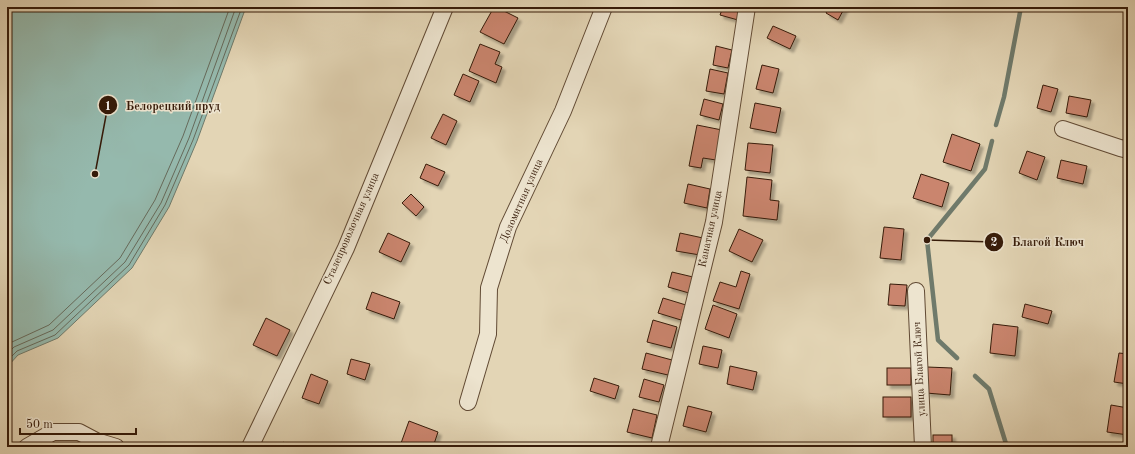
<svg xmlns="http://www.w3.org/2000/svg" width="1135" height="454" font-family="'Old Standard TT',serif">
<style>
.water{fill:#95b9ad;stroke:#6f7a6b}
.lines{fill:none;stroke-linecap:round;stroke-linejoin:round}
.shore{stroke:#666a5b;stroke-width:1}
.stream{stroke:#6f7a6b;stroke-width:4.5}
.building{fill:#ca856e;stroke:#361b09;filter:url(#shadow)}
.minor-casing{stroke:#614a34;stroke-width:18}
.minor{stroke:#ede4cf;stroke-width:16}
.labels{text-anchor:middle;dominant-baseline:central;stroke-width:3;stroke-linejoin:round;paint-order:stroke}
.street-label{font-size:11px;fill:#361b09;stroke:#ede4cf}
.leader{fill:none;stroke:#361b09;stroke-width:1.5}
.callout-dot{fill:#361b09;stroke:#ede4cf;stroke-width:1.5}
.mark-label{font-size:12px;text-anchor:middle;font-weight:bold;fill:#fff}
.callout-label{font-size:12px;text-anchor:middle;font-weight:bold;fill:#361b09;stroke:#ede4cf;stroke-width:3;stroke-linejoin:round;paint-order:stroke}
</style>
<defs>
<filter id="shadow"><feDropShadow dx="3.5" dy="3.5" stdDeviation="1" flood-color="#0004"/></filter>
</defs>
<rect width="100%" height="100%" fill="#e3d5b5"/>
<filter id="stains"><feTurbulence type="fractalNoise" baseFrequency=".005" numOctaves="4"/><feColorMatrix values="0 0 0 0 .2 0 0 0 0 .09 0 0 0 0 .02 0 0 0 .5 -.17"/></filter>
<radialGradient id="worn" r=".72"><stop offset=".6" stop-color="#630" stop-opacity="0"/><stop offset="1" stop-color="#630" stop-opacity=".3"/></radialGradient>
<path class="water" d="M7 7H246L197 141 169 207 132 268 58 338 18 355 7 367Z"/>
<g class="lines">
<g class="shore">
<path d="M7 345 12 342 49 325 120 258 155 200 183 136 230 7"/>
<path d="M7 354 14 347 53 330 125 262 161 203 189 138 236 7"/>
<path d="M7 361 17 351 55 335 129 265 165 205 193 140 242 7"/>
</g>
<g class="stream">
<path d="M996 125 1004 97 1021 7"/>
<path d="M957 358 938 340 927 240 985 169 992 141"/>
<path d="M975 376 989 389 1007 447"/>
</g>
</g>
<g class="building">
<path d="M494 7H496L518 18 504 44 480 32Z"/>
<path d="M723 7 742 8 738 20 720 15Z"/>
<path d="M829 7H845L838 20 826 13Z"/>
<path d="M773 26 796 36 790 49 767 38Z"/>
<path d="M480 44 500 52 495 64 502 67 496 83 469 71Z"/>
<path d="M716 46 732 50 728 68 713 65Z"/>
<path d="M762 65 779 69 773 93 756 89Z"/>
<path d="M710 69 728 73 724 94 706 91Z"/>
<path d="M463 74 479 81 470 102 454 95Z"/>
<path d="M1043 85 1058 89 1051 112 1037 108Z"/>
<path d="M1069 96 1091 100 1087 117 1066 113Z"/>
<path d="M704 99 723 104 719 120 700 115Z"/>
<path d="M755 103 781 108 776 133 750 128Z"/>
<path d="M443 114 457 121 446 145 431 138Z"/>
<path d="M697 125 722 130 716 160 703 158 701 168 689 166Z"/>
<path d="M952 134 980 144 971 171 943 162Z"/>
<path d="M748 143 773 145 770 173 745 170Z"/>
<path d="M1027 151 1045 157 1037 180 1019 173Z"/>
<path d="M1061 160 1087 166 1083 184 1057 178Z"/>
<path d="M426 164 445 172 438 186 420 178Z"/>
<path d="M921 174 949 183 942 207 913 198Z"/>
<path d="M747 177 772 180 770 200 779 201 777 220 743 216Z"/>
<path d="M688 184 710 189 707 208 684 203Z"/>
<path d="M411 194 424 207 416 216 402 203Z"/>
<path d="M884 227 904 229 901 260 880 258Z"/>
<path d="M739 229 763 240 752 262 729 251Z"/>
<path d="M388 233 410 243 401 262 379 252Z"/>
<path d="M680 233 703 238 700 255 676 251Z"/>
<path d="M741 271 750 274 739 309 713 301 720 282 736 287Z"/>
<path d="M672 272 693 277 689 293 668 287Z"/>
<path d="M890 284 907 285 905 306 888 305Z"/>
<path d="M372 292 400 302 394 319 366 309Z"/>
<path d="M663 298 686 305 681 320 658 313Z"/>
<path d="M1025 304 1052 311 1048 324 1022 317Z"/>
<path d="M713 305 737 314 729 338 705 329Z"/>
<path d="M266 318 290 330 277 356 253 345Z"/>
<path d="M653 320 677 327 671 348 647 342Z"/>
<path d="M993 324 1018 327 1015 356 990 353Z"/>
<path d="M703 346 722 350 718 368 699 364Z"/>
<path d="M646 353 672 360 668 375 642 369Z"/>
<path d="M1119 353 1128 354V384L1114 382Z"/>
<path d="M351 359 370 364 365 380 347 374Z"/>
<path d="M730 366 757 372 753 390 727 384Z"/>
<path d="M927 367 952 368 950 395 926 393Z"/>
<rect x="887" y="368" width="24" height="17"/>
<path d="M311 374 328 381 319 404 302 398Z"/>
<path d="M594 378 619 386 615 399 590 391Z"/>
<path d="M644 379 664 385 659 402 639 397Z"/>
<rect x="883" y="397" width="28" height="20"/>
<path d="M1111 405 1128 408V435L1107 432Z"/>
<path d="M688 406 712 412 706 432 683 426Z"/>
<path d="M633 409 657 415 652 438 627 432Z"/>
<path d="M409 421 438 432 433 447H403L400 446Z"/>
<rect x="933" y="435" width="19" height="12"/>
<path d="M283 442 291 447H280Z"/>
</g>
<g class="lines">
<g class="minor-casing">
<g id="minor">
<path d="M1063 129 1120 148 1128 150"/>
<path d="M916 291 923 447"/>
<path d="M468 402 488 334 489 288 508 227 563 111 604 7"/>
<path d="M27 447 53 432H79L96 441 116 447"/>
<path d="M250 447 346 248 445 7"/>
<path d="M659 447 714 222 747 7"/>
</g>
</g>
<use href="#minor" class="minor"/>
</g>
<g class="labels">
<g class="street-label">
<text transform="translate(522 201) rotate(-66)">Доломитная улица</text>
<text transform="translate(352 229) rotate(-66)">Сталепроволочная улица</text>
<text transform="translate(711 229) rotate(-78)">Канатная улица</text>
<text transform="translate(920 369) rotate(-93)">улица Благой Ключ</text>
</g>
</g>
<path class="leader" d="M95 174L108 105M927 240L994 242"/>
<g class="callout-dot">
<circle cx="95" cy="174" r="4"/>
<circle cx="927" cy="240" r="4"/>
<circle cx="108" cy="105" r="10"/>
<circle cx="994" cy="242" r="10"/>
</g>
<g class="mark-label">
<text x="108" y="110">1</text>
<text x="994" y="246">2</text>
</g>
<g class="callout-label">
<text x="173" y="110">Белорецкий пруд</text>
<text x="1048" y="246">Благой Ключ</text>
</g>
<rect width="1135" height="454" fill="none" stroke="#e3d5b5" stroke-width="24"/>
<rect x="8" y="8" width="1119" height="438" fill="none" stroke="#361b09" stroke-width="2"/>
<rect x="12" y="12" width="1111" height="430" fill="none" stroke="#361b09"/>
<path d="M20 428v6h116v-6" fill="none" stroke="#361b09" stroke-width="2"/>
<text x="26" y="428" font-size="12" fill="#361b09" stroke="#ede4cf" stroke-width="3" paint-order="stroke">50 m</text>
<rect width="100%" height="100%" filter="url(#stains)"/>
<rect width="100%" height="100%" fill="url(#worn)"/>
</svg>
